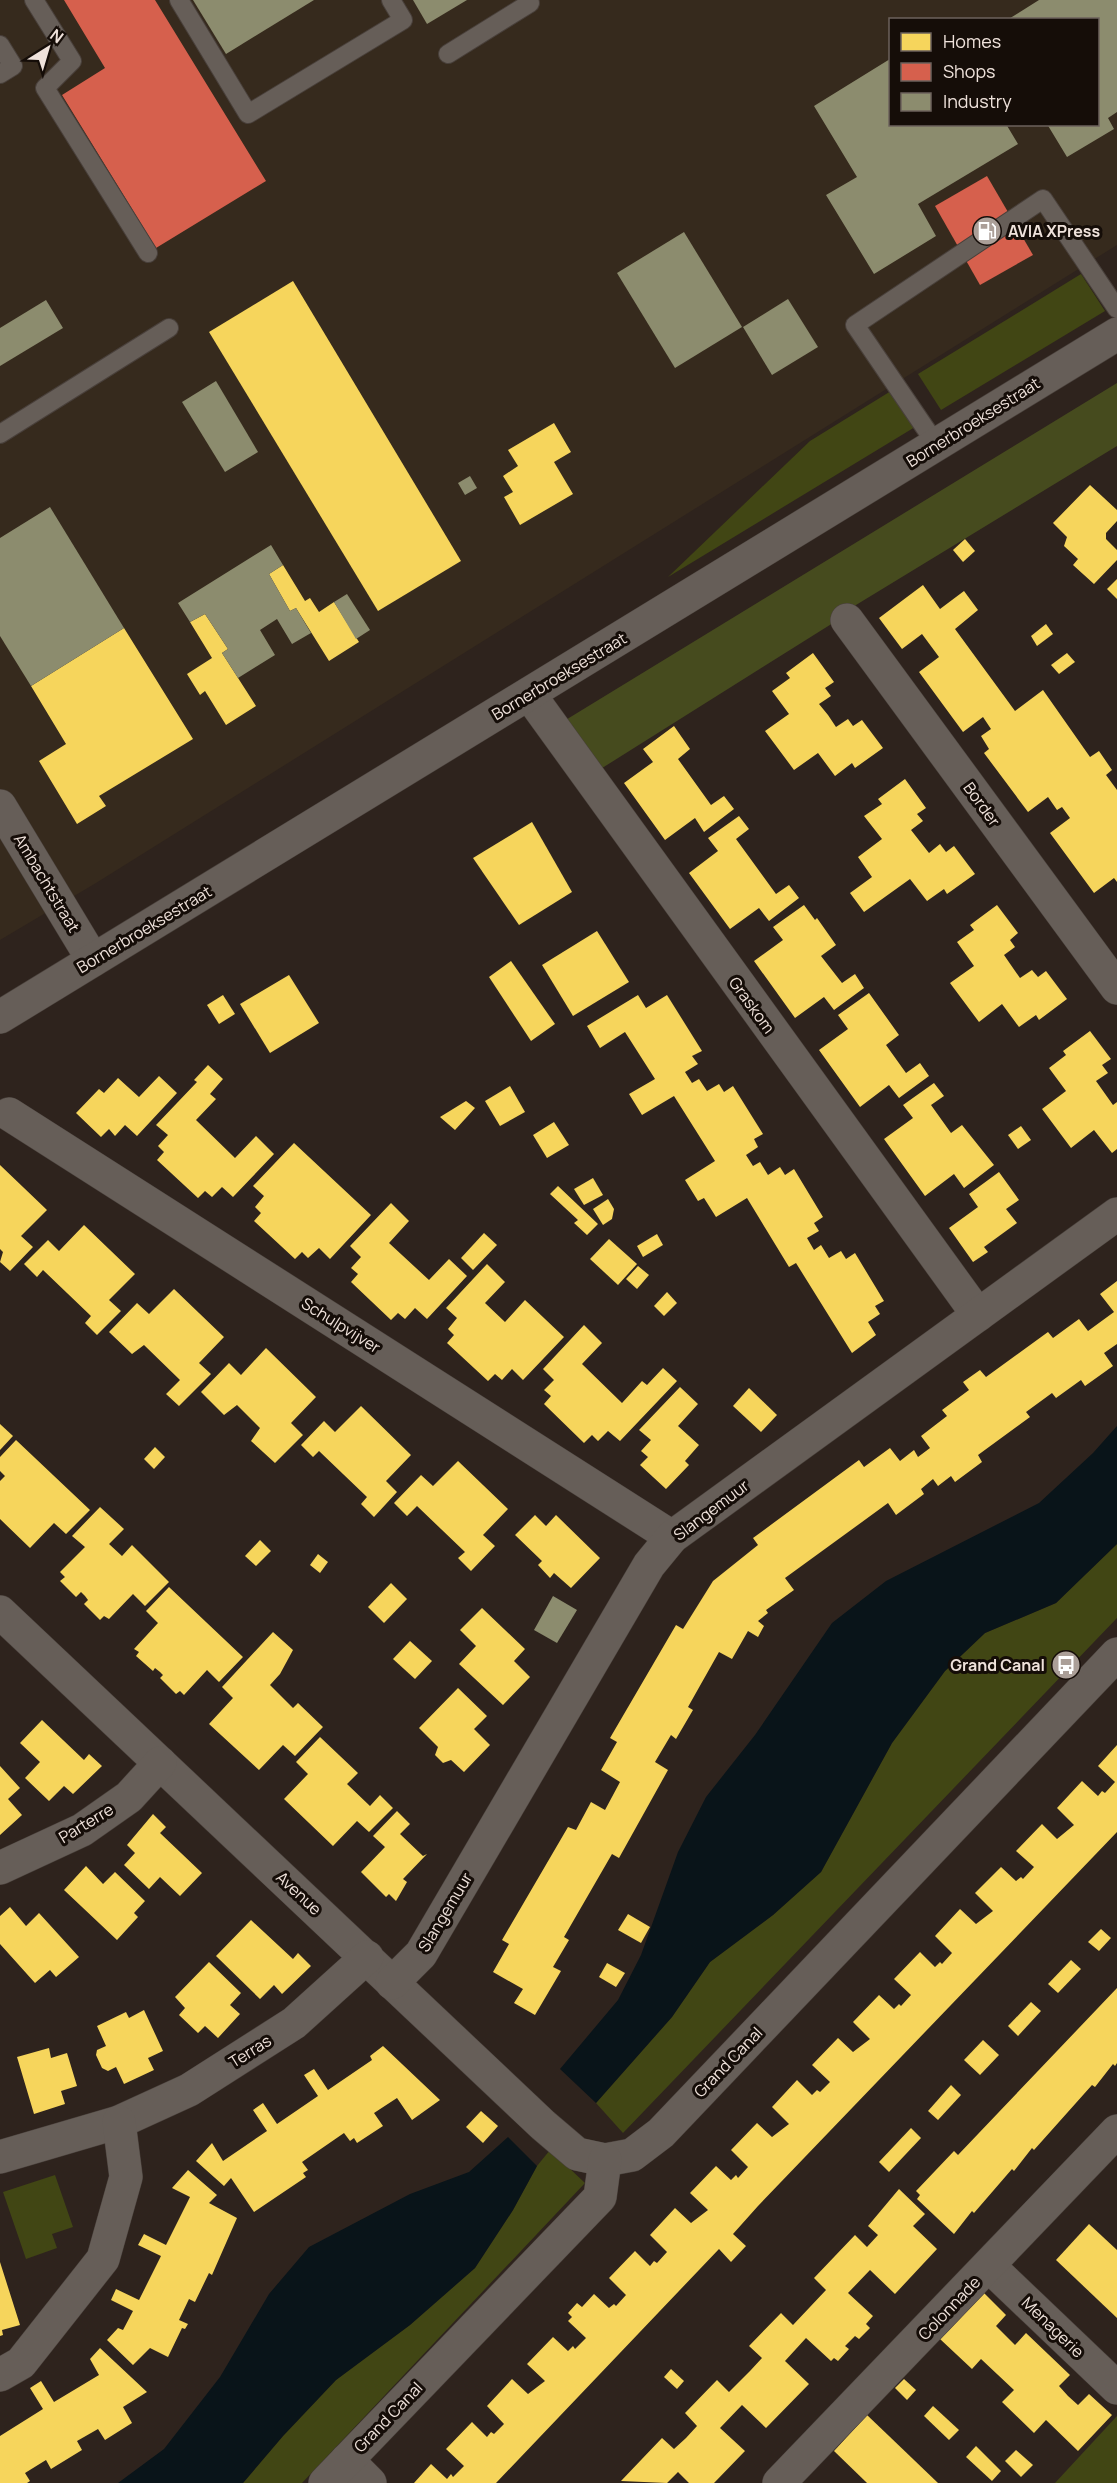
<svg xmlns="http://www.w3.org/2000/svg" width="1117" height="2483" font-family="Manrope,sans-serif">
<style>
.industrial{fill:#362a1d;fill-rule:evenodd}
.green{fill:#414614}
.forest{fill:#464b1e}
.water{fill:#091419}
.homes{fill:#f6d55c}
.shops{fill:#d6604d}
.industry{fill:#8c8c6e}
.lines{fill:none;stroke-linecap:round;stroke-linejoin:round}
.service-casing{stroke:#49403b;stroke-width:20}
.minor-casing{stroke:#49403b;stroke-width:34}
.service{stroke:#665e58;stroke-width:18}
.minor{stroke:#665e58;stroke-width:33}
.labels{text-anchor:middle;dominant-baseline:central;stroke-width:6;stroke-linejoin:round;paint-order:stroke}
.poi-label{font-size:16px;font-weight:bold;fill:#efe2db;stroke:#150d08;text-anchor:start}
.street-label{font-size:16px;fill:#efe2db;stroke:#150d08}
</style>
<rect width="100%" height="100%" fill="#2e231d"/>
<path class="industrial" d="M0 0H1117V245L96 883 0 940ZM890 20H1098V124H890Z"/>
<g class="green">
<path d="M1081 274 1105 311 941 410 918 374Z"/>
<path d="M891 391 915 427 668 577 810 441Z"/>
<path d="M1117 1544V1618L623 2133 596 2103 672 2017 710 1962 773 1915 821 1872 892 1743 945 1671 985 1633 1056 1603Z"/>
<path d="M550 2150 585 2183 302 2483H243L283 2436 336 2380 410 2325 475 2268 513 2210 537 2166Z"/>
<path d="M55 2175 73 2227 52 2234 57 2248 26 2259 3 2192Z"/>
<path d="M1117 2416V2483H1055Z"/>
</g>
<path class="forest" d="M1117 383V446L856 605 833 623 599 770 564 721Z"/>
<g class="water">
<path d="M1117 1426V1544L1056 1603 985 1633 945 1671 892 1743 821 1872 773 1915 710 1962 672 2017 596 2103 560 2069 618 2000 641 1955 678 1852 706 1797 755 1735 832 1623 886 1581 1039 1503 1093 1453Z"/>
<path d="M508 2137 537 2166 513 2210 475 2268 410 2325 336 2380 283 2436 243 2483H118L164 2449 220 2377 269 2294 309 2247 410 2194 469 2172Z"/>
</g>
<g class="homes">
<path d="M293 281 461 561 378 611 209 332Z"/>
<path d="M554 423 571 452 554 462 573 494 520 525 504 497 513 492 503 476 518 466 508 450Z"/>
<path d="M1090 485 1117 510V521L1106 533V539L1117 550V560L1094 584 1073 565 1078 559 1064 546 1067 537 1053 523Z"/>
<path d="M965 539 975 551 963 562 953 550Z"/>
<path d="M283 565 305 601 310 598 319 612 334 602 359 642 329 661 296 608 290 611 269 574Z"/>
<path d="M1117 579V599L1107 589Z"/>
<path d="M923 585 940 609 964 591 978 610 955 629 1015 711 1043 690 1090 757 1099 751 1112 770 1106 775 1117 790V882L1114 878 1094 893 1050 833 1070 818 1062 807 1057 810 1048 797 1028 812 984 753 989 749 981 736 991 729 983 717 963 732 919 672 939 657 922 634 902 649 879 618Z"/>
<path d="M205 614 228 649 222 653 256 706 226 725 205 691 200 695 187 674 212 658 190 622Z"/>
<path d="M1046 624 1053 634 1037 646 1031 636Z"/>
<path d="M124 628 193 739 99 796 106 806 77 824 39 761 66 744 31 686Z"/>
<path d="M813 653 834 682 825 688 831 696 819 704 828 715 836 727 848 719 853 726 862 720 883 748 855 768 852 763 835 776 818 753 794 770 765 731 789 714 772 691 790 678 786 673Z"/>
<path d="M1067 653 1075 662 1059 674 1051 665Z"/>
<path d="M674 726 690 749 678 759 711 805 724 796 734 809 704 832 695 818 665 840 624 783 653 762 643 749Z"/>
<path d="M905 779 926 808 917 814 923 821 911 830 929 853 940 844 946 852 954 846 975 874 947 894 944 889 927 901 910 879 864 912 850 893 872 877 858 857 882 839 864 816 882 804 878 799Z"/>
<path d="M739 816 749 829 736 839 776 894 789 885 799 898 769 921 759 908 730 929 689 873 718 851 708 838Z"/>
<path d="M532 822 572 892 519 925 473 858Z"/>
<path d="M804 905 815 920 817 918 836 945 821 956 842 983 855 974 864 988 834 1010 824 997 795 1018 754 961 783 940 773 927Z"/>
<path d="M997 905 1018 933 1010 940 1015 947 1004 955 1020 978 1032 970 1038 977 1046 971 1067 999 1039 1020 1036 1015 1019 1027 1002 1004 979 1022 950 983 974 966 957 942 974 930 970 925Z"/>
<path d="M597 931 629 982 573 1016 542 965Z"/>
<path d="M511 961 555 1024 531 1041 489 977Z"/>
<path d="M289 975 319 1023 270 1053 240 1004Z"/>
<path d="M869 993 899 1035 886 1045 906 1073 920 1063 929 1076 899 1098 889 1085 860 1107 819 1050 848 1029 838 1015Z"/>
<path d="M223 995 235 1014 219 1024 207 1005Z"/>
<path d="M638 995 646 1008 667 995 702 1051 692 1056 698 1064 685 1072 692 1083 699 1079 707 1091 719 1084 724 1092 733 1086 763 1134 754 1139 758 1147 746 1155 753 1166 760 1162 768 1175 780 1167 785 1175 794 1169 823 1217 814 1223 819 1231 807 1238 814 1250 821 1245 829 1258 841 1251 846 1259 855 1253 884 1301 875 1306 880 1314 868 1322 876 1335 852 1353 796 1263 789 1267 747 1198 716 1217 704 1198 698 1201 685 1180 715 1161 674 1096 642 1115 629 1094 655 1079 625 1032 600 1048 587 1026Z"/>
<path d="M1090 1031 1111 1059 1102 1065 1108 1073 1096 1081 1113 1105 1117 1102V1149L1112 1153 1094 1130 1071 1148 1042 1109 1066 1091 1049 1068 1066 1055 1063 1051Z"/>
<path d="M208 1065 223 1079 210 1094 216 1099 196 1120 235 1158 256 1136 274 1154 233 1197 222 1187 212 1197 205 1191 198 1198 157 1160 164 1152 158 1146 168 1135 156 1125 197 1082 194 1080Z"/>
<path d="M159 1076 177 1093 137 1136 125 1125 115 1136 109 1129 101 1137 76 1113 99 1089 104 1093 118 1078 139 1097Z"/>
<path d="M934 1083 944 1096 931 1105 951 1133 962 1125 994 1165 964 1188 954 1174 925 1196 884 1139 913 1118 903 1105Z"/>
<path d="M510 1086 525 1112 500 1126 485 1101Z"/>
<path d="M466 1101 475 1108 455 1130 440 1117Z"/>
<path d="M554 1122 569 1145 547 1158 533 1135Z"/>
<path d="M1021 1126 1031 1140 1018 1149 1008 1135Z"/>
<path d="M294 1143 371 1215 330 1259 319 1248 308 1258 302 1252 295 1259 254 1221 261 1213 255 1207 264 1196 253 1186Z"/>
<path d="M0 1165 47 1210 21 1236 33 1247 10 1271 0 1262 3 1252 0 1249Z"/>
<path d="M999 1172 1019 1200 1006 1209 1017 1223 984 1247 988 1252 973 1262 949 1228 978 1207 969 1194Z"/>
<path d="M593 1178 603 1195 584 1205 574 1189Z"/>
<path d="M558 1186 598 1224 587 1235 574 1223 578 1220 550 1194Z"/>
<path d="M608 1199 614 1209 612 1219 603 1225 593 1209Z"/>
<path d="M391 1203 409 1221 389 1243 429 1280 449 1259 467 1276 427 1319 415 1308 405 1319 398 1313 391 1320 351 1282 358 1274 351 1268 361 1257 350 1246Z"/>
<path d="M84 1225 135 1274 109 1300 121 1311 97 1335 85 1323 91 1316 43 1270 37 1277 24 1264 48 1240 59 1251Z"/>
<path d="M484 1233 497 1245 473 1270 461 1258Z"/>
<path d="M657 1234 663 1245 643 1257 637 1246Z"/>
<path d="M609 1239 637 1264 618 1285 590 1259Z"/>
<path d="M487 1264 505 1282 485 1303 505 1322 525 1300 564 1337 523 1380 512 1369 502 1380 495 1374 488 1381 447 1343 454 1335 448 1329 457 1318 446 1308Z"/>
<path d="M638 1266 649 1275 637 1289 626 1279Z"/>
<path d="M1117 1281V1344L1104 1353 1113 1366 1085 1386 1081 1380 1056 1398 1052 1393 1026 1412 1030 1417 978 1455 982 1462 955 1482 951 1476 938 1486 933 1479 921 1489 924 1494 896 1515 888 1503 862 1522 785 1578 794 1590 766 1610 768 1613 758 1621 764 1626 758 1637 748 1631 732 1659 719 1652 688 1707 693 1710 676 1739 671 1735 655 1762 668 1770 619 1858 612 1854 564 1937 569 1940 553 1967 561 1971 535 2015 514 2003 523 1989 493 1972 509 1944 502 1940 568 1827 576 1830 591 1802 605 1810 620 1782 601 1770 617 1742 610 1738 676 1625 683 1629 713 1581 758 1545 753 1538 859 1460 864 1467 890 1448 900 1461 914 1450 918 1457 930 1448 921 1436 947 1416 942 1410 969 1390 963 1382 980 1370 986 1377 1048 1332 1053 1338 1079 1319 1088 1331 1114 1312 1100 1294Z"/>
<path d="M174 1289 224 1337 199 1363 211 1374 179 1406 166 1394 180 1380 144 1345 132 1354 109 1332 137 1303 149 1314Z"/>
<path d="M667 1292 677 1303 664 1316 654 1306Z"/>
<path d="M584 1325 602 1343 582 1364 622 1403 642 1381 647 1385 663 1368 677 1381 620 1441 608 1431 598 1441 592 1435 584 1443 544 1404 551 1396 544 1390 554 1380 543 1369Z"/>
<path d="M266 1348 316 1397 291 1423 303 1435 275 1463 251 1441 260 1428 237 1405 224 1415 201 1392 229 1363 241 1375Z"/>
<path d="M680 1387 698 1404 678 1426 699 1445 685 1461 689 1465 666 1489 640 1465 648 1457 641 1451 651 1440 639 1430Z"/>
<path d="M749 1388 777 1415 761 1432 733 1406Z"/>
<path d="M361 1406 411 1455 386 1481 397 1492 374 1517 361 1504 367 1497 319 1451 313 1457 301 1445 324 1421 335 1432Z"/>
<path d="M0 1424 13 1436 0 1450Z"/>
<path d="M16 1440 90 1510 66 1534 54 1523 30 1548 0 1519V1481L5 1476 0 1471V1457Z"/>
<path d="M155 1447 165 1457 154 1469 144 1459Z"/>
<path d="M458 1461 508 1509 483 1535 495 1546 471 1571 458 1558 465 1552 417 1506 407 1516 394 1503 421 1475 433 1486Z"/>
<path d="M100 1507 124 1529 109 1544 122 1556 132 1545 169 1582 145 1606 133 1594 109 1619 104 1616 100 1620 84 1604 88 1600 85 1596 81 1592 76 1597 60 1581 65 1577 60 1572 85 1547 72 1536Z"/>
<path d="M535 1515 546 1526 556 1515 600 1558 571 1588 554 1573 550 1578 538 1565 542 1561 515 1535Z"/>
<path d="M260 1540 271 1551 256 1566 245 1556Z"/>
<path d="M318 1554 328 1562 320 1573 310 1565Z"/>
<path d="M391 1583 407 1599 384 1623 368 1607Z"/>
<path d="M169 1587 243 1657 219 1682 207 1670 184 1695 180 1691 176 1694 160 1678 163 1675 160 1672 155 1668 153 1671 136 1656 139 1652 134 1649 158 1623 146 1611Z"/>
<path d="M482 1608 525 1649 514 1661 530 1677 503 1705 459 1664 476 1646 460 1630Z"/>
<path d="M273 1632 293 1650 280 1674 270 1685 293 1708 298 1703 323 1727 295 1756 283 1745 259 1770 209 1724 233 1698 222 1687Z"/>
<path d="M410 1641 432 1661 415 1679 393 1659Z"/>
<path d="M458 1688 487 1716 474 1729 490 1745 464 1772 451 1760 443 1763 435 1755 438 1747 419 1728Z"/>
<path d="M42 1720 84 1760 89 1754 102 1766 73 1794 64 1786 49 1801 25 1778 40 1762 20 1743Z"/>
<path d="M320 1737 358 1773 347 1784 370 1806 380 1795 393 1808 369 1832 357 1821 333 1846 284 1799 308 1774 296 1762Z"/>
<path d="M1117 1745V1832L758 2206 733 2234 746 2246 731 2262 719 2249 496 2483H414L431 2464 447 2479 451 2474 453 2477 464 2466 446 2449 472 2422 487 2437 491 2432 494 2434 504 2424 487 2406 512 2379 528 2394 545 2381 527 2364 553 2337 568 2351 573 2346 575 2349 586 2338 568 2321 572 2317 568 2313 577 2303 582 2307 594 2294 609 2308 614 2304 616 2306 626 2295 609 2278 635 2251 650 2266 654 2261 657 2263 667 2252 650 2235 675 2208 691 2223 708 2210 690 2193 716 2166 731 2180 736 2175 738 2178 748 2167 731 2150 757 2123 772 2137 789 2124 772 2107 797 2080 812 2095 817 2090 820 2092 830 2082 812 2065 838 2038 853 2052 870 2039 853 2022 879 1995 894 2009 899 2004 901 2006 911 1995 894 1979 920 1952 935 1967 940 1962 942 1964 952 1953 935 1936 960 1909 976 1924 993 1911 975 1893 1001 1867 1016 1881 1021 1877 1023 1879 1034 1867 1016 1851 1042 1824 1057 1839 1074 1825 1057 1808 1082 1781 1098 1796 1102 1791 1105 1793 1115 1782 1098 1766Z"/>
<path d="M0 1766 20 1788 8 1799 22 1815 0 1835Z"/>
<path d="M397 1811 410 1824 400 1834 423 1856 427 1854 403 1879 407 1882 396 1901 389 1894 386 1897 361 1872 385 1847 373 1836Z"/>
<path d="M153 1814 166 1827 160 1833 202 1873 180 1896 160 1877 149 1889 124 1865 135 1853 127 1845Z"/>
<path d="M86 1866 103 1884 115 1872 145 1901 134 1913 138 1917 117 1940 64 1890Z"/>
<path d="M10 1907 26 1926 39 1913 79 1957 56 1977 50 1970 35 1983 0 1944V1916Z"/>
<path d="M628 1914 650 1927 641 1943 618 1930Z"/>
<path d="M251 1920 293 1959 298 1953 311 1966 282 1994 274 1985 260 1999 216 1956Z"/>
<path d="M1101 1929 1111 1938 1099 1951 1088 1942Z"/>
<path d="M1071 1960 1081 1969 1058 1993 1048 1984Z"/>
<path d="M209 1962 241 1993 230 2005 240 2014 218 2038 205 2026 198 2033 179 2015 185 2008 175 1997Z"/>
<path d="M607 1963 625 1973 616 1987 599 1977Z"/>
<path d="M1117 1988V2063L1115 2066 1113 2064 1095 2087 1092 2085 1034 2150 1032 2148 1014 2171 1012 2169 974 2213 972 2211 954 2234 917 2199 920 2195 916 2191 954 2151 958 2155Z"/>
<path d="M1031 2002 1041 2011 1018 2036 1008 2026Z"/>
<path d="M144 2010 163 2051 148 2058 154 2070 124 2084 116 2067 108 2071 102 2068 96 2055 97 2050 106 2046 97 2026 126 2012 129 2018Z"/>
<path d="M983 2040 999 2055 980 2075 964 2060Z"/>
<path d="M383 2046 440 2100 412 2120 397 2098 374 2113 383 2126 357 2143 354 2138 350 2141 344 2133 302 2162 308 2170 303 2173 306 2177 254 2212 231 2178 224 2186 196 2161 212 2143 223 2161 267 2131 253 2110 263 2103 277 2124 318 2096 304 2075 314 2069 328 2090 372 2060 370 2056Z"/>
<path d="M49 2048 51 2058 67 2053 77 2086 61 2091 65 2104 34 2114 17 2057Z"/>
<path d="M951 2085 961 2095 938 2120 928 2111Z"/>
<path d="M481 2111 498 2126 483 2143 466 2127Z"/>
<path d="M911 2128 921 2138 889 2172 879 2162Z"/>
<path d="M188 2170 217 2195 209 2203 237 2218 212 2275 209 2273 195 2302 189 2299 179 2320 188 2324 185 2329 182 2328 168 2357 150 2348 133 2365 107 2340 118 2328 123 2330 133 2311 111 2300 116 2289 139 2300 161 2256 138 2245 144 2234 166 2245 190 2197 172 2188Z"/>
<path d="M899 2189 925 2214 913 2226 937 2249 895 2294 870 2270 848 2293 873 2316 866 2324 870 2328 859 2339 855 2336 845 2346 849 2349 838 2361 834 2358 831 2361 806 2338 785 2361 809 2384 766 2428 742 2405 720 2428 745 2451 714 2483H689L678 2472 667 2483 621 2481 662 2438 674 2449 686 2438 697 2426 685 2413 717 2380 729 2392 750 2371 762 2358 749 2346 781 2313 793 2325 826 2290 814 2278 855 2235 867 2247 878 2235 868 2226Z"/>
<path d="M1089 2224 1117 2250V2318L1056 2260Z"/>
<path d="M0 2262 20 2325 2 2330 3 2335 0 2336Z"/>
<path d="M984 2293 1006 2315 996 2326 1015 2345 1026 2333 1070 2375 1059 2386 1068 2396 1078 2405 1089 2394 1112 2415 1078 2451 1046 2420 1034 2433 1002 2402 1014 2390 981 2359 972 2369 940 2339Z"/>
<path d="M100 2348 147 2392 123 2407 132 2423 105 2440 98 2429 77 2441 82 2450 51 2469 46 2460 25 2473 30 2481 27 2483H0V2436L43 2409 30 2388 41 2381 54 2402 99 2375 90 2359Z"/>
<path d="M671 2369 684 2381 677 2389 664 2377Z"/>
<path d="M904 2379 916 2390 907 2400 895 2388Z"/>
<path d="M933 2406 959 2430 949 2440 924 2416Z"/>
<path d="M867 2415 889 2436 938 2483H867L834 2451Z"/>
<path d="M976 2446 1001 2471 992 2481 966 2457Z"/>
<path d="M1016 2450 1033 2465 1021 2477 1005 2461Z"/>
</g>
<g class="shops">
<path d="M64 0H155L266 181 156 248 62 95 105 68Z"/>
<path d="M987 176 1033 255 980 285 935 206Z"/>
</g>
<g class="industry">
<path d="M193 0H314L226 54Z"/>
<path d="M413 0H467L427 24Z"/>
<path d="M1039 0H1117V112L1108 118 1114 129 1067 157 1047 124H1098V20H1007Z"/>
<path d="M890 59V124H1006L1018 144 918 204 936 236 874 274 826 195 857 177 814 106Z"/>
<path d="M684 232 742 327 675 368 617 273Z"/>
<path d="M788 299 818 347 772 375 743 327Z"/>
<path d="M46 300 63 328 0 366V328Z"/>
<path d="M216 381 258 452 225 472 182 402Z"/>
<path d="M470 476 477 488 465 495 458 483Z"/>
<path d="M50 507 124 628 31 686 0 636V538Z"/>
<path d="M271 545 283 565 269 574 290 611 296 608 311 633 292 644 277 619 260 630 275 655 238 678 222 653 228 649 205 614 190 622 178 603Z"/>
<path d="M347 594 370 630 356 639 334 602Z"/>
<path d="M553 1596 577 1610 557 1643 534 1630Z"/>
</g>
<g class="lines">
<g class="service-casing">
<g id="service">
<path d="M34 0 72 61 45 88 148 253"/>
<path d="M179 0 248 114 403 20 391 0"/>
<path d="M0 45 13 66 0 74"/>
<path d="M448 54 530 3 528 0"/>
<path d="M0 434 169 328"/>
<path d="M936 444 855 325 1043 199 1117 309"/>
</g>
</g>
<g class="minor-casing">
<g id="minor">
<path d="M847 620 1117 988"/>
<path d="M529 694 978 1315"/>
<path d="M0 806 93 960"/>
<path d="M0 1017 1117 334"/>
<path d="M9 1114 672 1537"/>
<path d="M0 1612 543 2125 577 2154 605 2160 632 2155 661 2133 1117 1654"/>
<path d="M0 1868 82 1830 129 1797 160 1763"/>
<path d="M392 1983 421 1954 649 1565 672 1537 1117 1214"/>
<path d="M0 2157 119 2122 189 2090 294 2023 367 1957"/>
<path d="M989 2266 1117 2388"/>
<path d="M0 2375 21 2363 103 2259 126 2177 119 2122"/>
<path d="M347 2460 370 2483"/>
<path d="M325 2483 600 2197 605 2160"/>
<path d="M779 2483 1117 2131"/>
</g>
</g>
<use href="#service" class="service"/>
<use href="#minor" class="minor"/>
</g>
<defs>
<g id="fuel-disc" transform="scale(1.5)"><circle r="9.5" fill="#ab9f98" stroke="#150d08"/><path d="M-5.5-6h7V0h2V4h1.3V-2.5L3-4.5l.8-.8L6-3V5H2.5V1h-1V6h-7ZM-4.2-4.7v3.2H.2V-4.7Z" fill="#fff"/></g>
<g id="bus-disc" transform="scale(1.5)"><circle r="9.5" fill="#ab9f98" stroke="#150d08"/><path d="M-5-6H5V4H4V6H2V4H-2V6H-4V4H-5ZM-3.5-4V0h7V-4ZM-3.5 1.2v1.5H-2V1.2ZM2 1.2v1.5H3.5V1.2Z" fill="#fff"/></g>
</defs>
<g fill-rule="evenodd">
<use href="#fuel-disc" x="987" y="231"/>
<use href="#bus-disc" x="1066" y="1665"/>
</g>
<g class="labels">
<g class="poi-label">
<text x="1008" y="231">AVIA XPress</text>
<text x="1045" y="1665" text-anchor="end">Grand Canal</text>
</g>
<g class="street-label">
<text transform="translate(973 422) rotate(-32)">Bornerbroeksestraat</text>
<text transform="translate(559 676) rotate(-31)">Bornerbroeksestraat</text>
<text transform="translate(982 804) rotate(54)">Border</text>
<text transform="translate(47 883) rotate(59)">Ambachtstraat</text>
<text transform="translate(144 929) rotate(-31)">Bornerbroeksestraat</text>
<text transform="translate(752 1005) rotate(54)">Graskom</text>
<text transform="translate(341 1325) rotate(32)">Schulpvijver</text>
<text transform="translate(711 1510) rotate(-37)">Slangemuur</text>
<text transform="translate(86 1823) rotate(-31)">Parterre</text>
<text transform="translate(299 1893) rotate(43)">Avenue</text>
<text transform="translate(445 1912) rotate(-59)">Slangemuur</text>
<text transform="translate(250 2051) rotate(-32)">Terras</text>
<text transform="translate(728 2062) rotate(-46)">Grand Canal</text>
<text transform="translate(949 2308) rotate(-46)">Colonnade</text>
<text transform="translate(1053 2327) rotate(44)">Menagerie</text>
<text transform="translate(388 2417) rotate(-46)">Grand Canal</text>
</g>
</g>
<rect x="889" y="18" width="210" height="108" fill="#150d08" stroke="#6c625c" stroke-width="1.5"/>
<rect x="901" y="33" width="30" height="18" fill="#f6d55c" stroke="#6c625c" stroke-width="1.5"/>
<text x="943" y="48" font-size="18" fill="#efe2db">Homes</text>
<rect x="901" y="63" width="30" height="18" fill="#d6604d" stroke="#6c625c" stroke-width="1.5"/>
<text x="943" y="78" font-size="18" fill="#efe2db">Shops</text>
<rect x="901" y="93" width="30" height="18" fill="#8c8c6e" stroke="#6c625c" stroke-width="1.5"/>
<text x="943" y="108" font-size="18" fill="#efe2db">Industry</text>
<g transform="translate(48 48) rotate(37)" stroke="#150d08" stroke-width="4.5" paint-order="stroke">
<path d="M0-4.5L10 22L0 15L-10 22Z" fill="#efe2db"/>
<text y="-9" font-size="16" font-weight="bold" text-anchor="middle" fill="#efe2db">N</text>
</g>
</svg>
